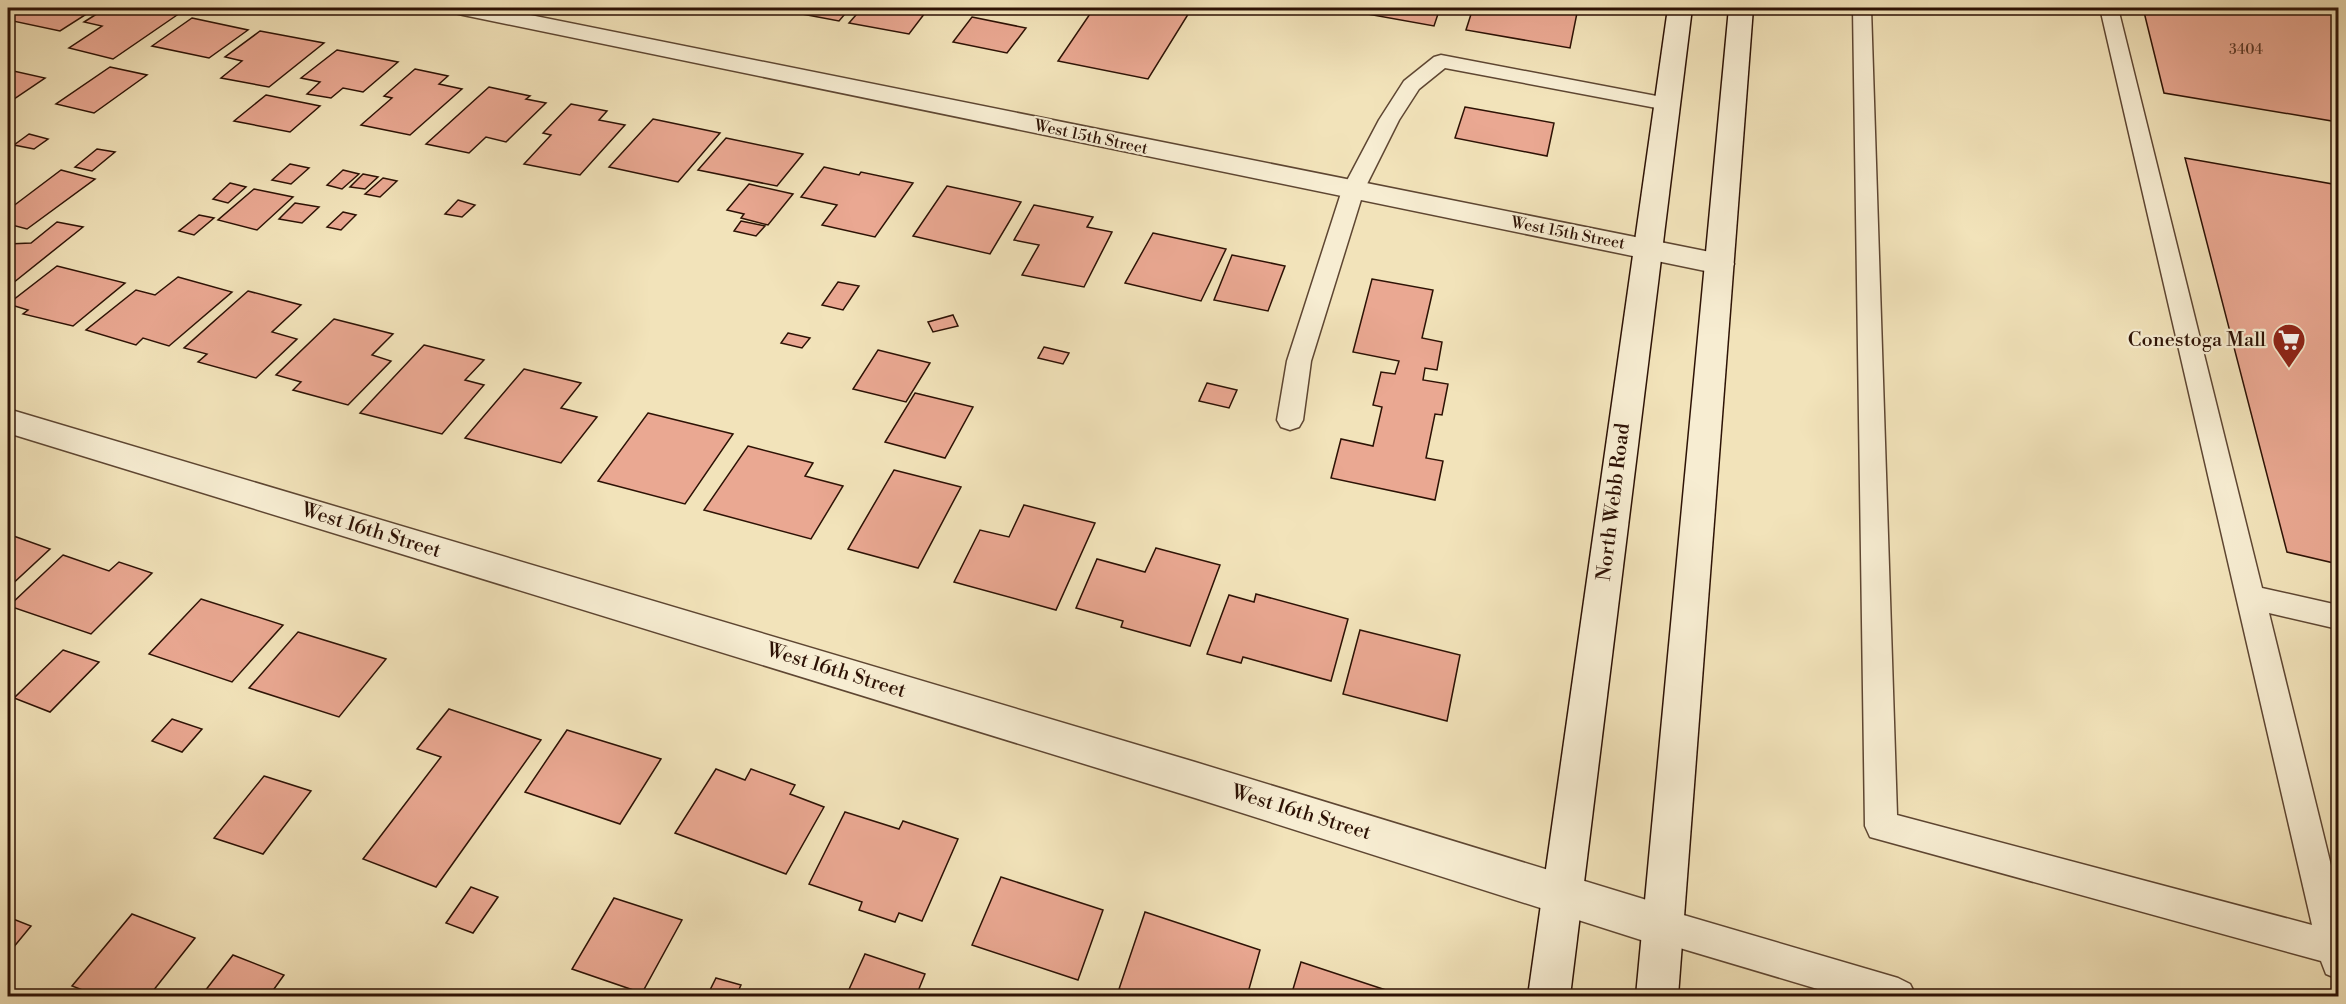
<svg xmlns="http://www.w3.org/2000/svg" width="2346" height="1004" font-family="'Libre Bodoni',serif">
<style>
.building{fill:#eaa892;stroke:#2d1205;stroke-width:1.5}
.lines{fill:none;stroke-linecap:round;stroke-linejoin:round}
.lane-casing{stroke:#5e4632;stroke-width:3}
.street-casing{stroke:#5e4632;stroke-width:3}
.secondary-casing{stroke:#2d1205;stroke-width:3}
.lane{fill:#f7edd2;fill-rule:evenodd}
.street{fill:#f7edd2;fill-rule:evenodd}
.secondary{fill:#f7edd2;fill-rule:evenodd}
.labels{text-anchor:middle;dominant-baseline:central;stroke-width:4.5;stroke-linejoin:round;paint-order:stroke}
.far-number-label{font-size:14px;fill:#5c3828}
.far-street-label{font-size:16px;fill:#2d1205;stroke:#f7edd2}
.poi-label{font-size:20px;fill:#2d1205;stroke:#f7edd2;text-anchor:end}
.street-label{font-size:20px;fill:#2d1205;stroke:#f7edd2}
</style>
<rect width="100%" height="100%" fill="#f2e3ba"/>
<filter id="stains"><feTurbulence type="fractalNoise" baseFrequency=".00333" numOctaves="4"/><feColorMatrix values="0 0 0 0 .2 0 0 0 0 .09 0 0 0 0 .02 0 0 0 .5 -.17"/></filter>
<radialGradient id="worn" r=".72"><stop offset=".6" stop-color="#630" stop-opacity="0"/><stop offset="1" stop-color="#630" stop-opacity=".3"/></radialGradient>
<g class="building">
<path d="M18 8H96L60 31 8 20V14Z"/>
<path d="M106 8H154L180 13 113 59 69 48 102 26 84 22Z"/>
<path d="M784 8H850L839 21 781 10Z"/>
<path d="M862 8H921L928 9 909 34 849 23Z"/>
<path d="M1094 8H1192L1148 79 1058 61Z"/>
<path d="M1334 8H1440L1434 26Z"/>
<path d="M1473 8H1578L1570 48 1466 30Z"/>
<path d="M2143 8H2338V122L2164 93Z"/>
<path d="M972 17 1026 28 1007 53 953 42Z"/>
<path d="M192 18 248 30 209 58 152 46Z"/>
<path d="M260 31 324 43 269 87 221 78 242 61 225 57Z"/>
<path d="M337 50 398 62 363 92 343 88 331 98 307 94 320 82 301 78Z"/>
<path d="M110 67 147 75 94 113 56 104Z"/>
<path d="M415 69 448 76 439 84 462 89 410 135 361 125 392 98 384 96Z"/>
<path d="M8 70H9L45 78 8 103Z"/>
<path d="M489 87 530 96 526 99 546 103 506 142 486 137 469 153 426 144Z"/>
<path d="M266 95 320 106 290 132 234 121Z"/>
<path d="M571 104 607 111 599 120 625 125 580 175 524 164 551 135 543 133Z"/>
<path d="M1465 107 1554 123 1547 156 1455 138Z"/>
<path d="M653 119 720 133 678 182 609 167Z"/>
<path d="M29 134 48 139 34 149 14 145Z"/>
<path d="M726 138 803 154 777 186 698 170Z"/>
<path d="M97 149 115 152 92 171 75 167Z"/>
<path d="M2185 158 2338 185V564L2287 552Z"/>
<path d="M290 164 309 168 291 184 272 180Z"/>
<path d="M824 167 859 175 861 172 913 183 875 237 822 225 837 205 801 197Z"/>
<path d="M61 170 95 179 27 229 8 224V210Z"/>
<path d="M343 170 359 174 342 189 327 185Z"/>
<path d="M363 174 378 177 365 189 350 187Z"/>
<path d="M383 178 397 181 380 197 365 194Z"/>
<path d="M230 183 246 187 228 203 213 199Z"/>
<path d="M749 184 793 194 768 225 741 218 744 214 727 210Z"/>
<path d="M947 186 1021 202 990 254 913 236Z"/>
<path d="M254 189 293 197 257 230 218 220Z"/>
<path d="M458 200 475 205 462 217 445 214Z"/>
<path d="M295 203 319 207 302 223 279 219Z"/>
<path d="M1034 205 1093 217 1087 227 1112 232 1084 287 1022 275 1039 245 1014 240Z"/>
<path d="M343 212 356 215 341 230 327 227Z"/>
<path d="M199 215 214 218 194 235 179 231Z"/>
<path d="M741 221 765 226 756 236 734 231Z"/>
<path d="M57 222 83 227 8 287V244L31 243Z"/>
<path d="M1153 233 1226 249 1201 301 1125 283Z"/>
<path d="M1232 255 1285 266 1268 311 1214 300Z"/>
<path d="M57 266 125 283 73 326 23 314 28 310 8 304Z"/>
<path d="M178 277 232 292 169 346 143 338 136 345 86 330 136 290 155 295Z"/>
<path d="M1372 279 1433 290 1422 338 1442 342 1437 370 1425 368 1423 380 1448 384 1442 415 1435 414 1426 458 1443 461 1435 500 1331 478 1341 439 1373 446 1382 407 1373 405 1381 372 1395 374 1399 361 1353 352Z"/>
<path d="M838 282 859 286 843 310 822 305Z"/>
<path d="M248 291 301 305 272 332 297 339 256 378 198 362 207 354 184 348Z"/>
<path d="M953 315 958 326 933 332 928 322Z"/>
<path d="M334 319 393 334 372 355 391 361 348 405 293 390 301 382 276 375Z"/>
<path d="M788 333 810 338 802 348 781 343Z"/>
<path d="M424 345 484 360 465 380 484 385 442 434 360 413Z"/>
<path d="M1044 347 1069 353 1063 364 1038 358Z"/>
<path d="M878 350 930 363 906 402 853 389Z"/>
<path d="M524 369 581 383 561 408 597 417 561 463 465 438Z"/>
<path d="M1207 383 1237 390 1229 408 1199 401Z"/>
<path d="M915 393 973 407 945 458 885 442Z"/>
<path d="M648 413 733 434 685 504 598 481Z"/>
<path d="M748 446 813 463 805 476 843 486 811 539 704 510Z"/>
<path d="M894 470 961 487 918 568 848 549Z"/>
<path d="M1024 505 1095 523 1056 610 954 582 980 530 1009 537Z"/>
<path d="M8 534 50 549 8 588Z"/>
<path d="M1156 548 1220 565 1190 646 1121 627 1123 621 1076 608 1097 559 1145 572Z"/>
<path d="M63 555 109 571 119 562 152 573 91 634 9 606Z"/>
<path d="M1256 594 1348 619 1331 681 1243 657 1241 663 1207 654 1229 595 1254 602Z"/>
<path d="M201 599 283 625 232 682 149 654Z"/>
<path d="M1360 630 1460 655 1447 721 1343 694Z"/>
<path d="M298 632 386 659 339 717 249 688Z"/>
<path d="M63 650 99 662 50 712 14 698Z"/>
<path d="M449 709 541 740 436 887 363 859 441 757 417 749Z"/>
<path d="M172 719 202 729 182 752 152 741Z"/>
<path d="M567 730 661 759 620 824 525 792Z"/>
<path d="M716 769 745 780 751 769 795 785 790 794 824 807 786 874 675 833Z"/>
<path d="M264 776 311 791 263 854 214 838Z"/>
<path d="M845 812 899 829 903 821 958 839 922 921 899 913 895 922 859 910 862 902 809 884Z"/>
<path d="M1001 877 1103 910 1078 980 972 945Z"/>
<path d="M471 887 498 897 473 933 446 923Z"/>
<path d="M614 898 682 920 642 993 572 969Z"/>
<path d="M1145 912 1260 950 1247 996H1141L1119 989Z"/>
<path d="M132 914 195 938 149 996H98L72 986Z"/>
<path d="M8 917 31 926 8 954Z"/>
<path d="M865 954 925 974 916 996H846Z"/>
<path d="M233 955 284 975 269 996H201Z"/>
<path d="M1301 962 1404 996H1291Z"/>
<path d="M716 978 741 985 736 996H707Z"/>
</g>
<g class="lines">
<g class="lane-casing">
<g id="lane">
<path d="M1853 8H1871L1897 815 2312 925 2100 8H2118L2262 588 2338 605V629L2269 613 2338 894V979L2326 974 2321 961 1870 837 1865 826Z"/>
<path d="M1441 55 1667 98 1674 100 1677 104 1674 108 1667 110 1445 68 1419 89 1399 120 1364 190 1311 361 1303 420 1299 427 1290 430 1281 427 1277 420 1287 361 1342 190 1379 120 1404 81 1434 57Z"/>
<path d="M1663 909 1898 978 1910 984 1916 996H1841L1663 943 1651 938 1646 926 1651 914Z"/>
</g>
</g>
<g class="street-casing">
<g id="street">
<path d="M451 8H495L1720 254 1730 257 1734 264 1730 271 1720 274 463 15 455 13Z"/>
<path d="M8 409 1195 762 1663 905 1678 911 1684 926 1678 941 1663 947 1195 798 8 433Z"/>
</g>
</g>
<g class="secondary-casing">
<g id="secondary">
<path d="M1668 8H1692L1570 996H1528Z"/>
<path d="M1729 8H1753L1678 996H1636Z"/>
</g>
</g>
<use href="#lane" class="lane"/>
<use href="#street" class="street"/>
<use href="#secondary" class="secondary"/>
</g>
<defs>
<g id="supermarket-pin" transform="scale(1.725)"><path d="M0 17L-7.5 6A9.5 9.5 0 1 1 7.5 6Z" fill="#8f2418" stroke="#f7edd2"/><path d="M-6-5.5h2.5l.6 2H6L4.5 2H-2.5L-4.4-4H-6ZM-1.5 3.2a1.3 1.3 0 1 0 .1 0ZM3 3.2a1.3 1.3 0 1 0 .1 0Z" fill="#fff"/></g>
</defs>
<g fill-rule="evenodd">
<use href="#supermarket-pin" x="2289" y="340"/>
</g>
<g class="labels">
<g class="far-number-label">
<text x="2246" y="50">3404</text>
</g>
<g class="far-street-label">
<text transform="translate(1091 137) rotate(12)">West 15th Street</text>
<text transform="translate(1568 233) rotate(11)">West 15th Street</text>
</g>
<g class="poi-label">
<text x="2266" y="340">Conestoga Mall</text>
</g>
<g class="street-label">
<text transform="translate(1614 502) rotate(-83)">North Webb Road</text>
<text transform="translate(371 531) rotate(17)">West 16th Street</text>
<text transform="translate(836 671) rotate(17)">West 16th Street</text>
<text transform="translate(1301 813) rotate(17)">West 16th Street</text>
</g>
</g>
<rect width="2346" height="1004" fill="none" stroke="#f2e3ba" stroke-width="30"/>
<rect x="9" y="9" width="2328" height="986" fill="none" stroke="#2d1205" stroke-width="3"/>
<rect x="15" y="15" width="2316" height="974" fill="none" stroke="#2d1205" stroke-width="1.5"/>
<rect width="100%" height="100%" filter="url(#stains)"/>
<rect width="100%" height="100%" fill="url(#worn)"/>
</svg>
